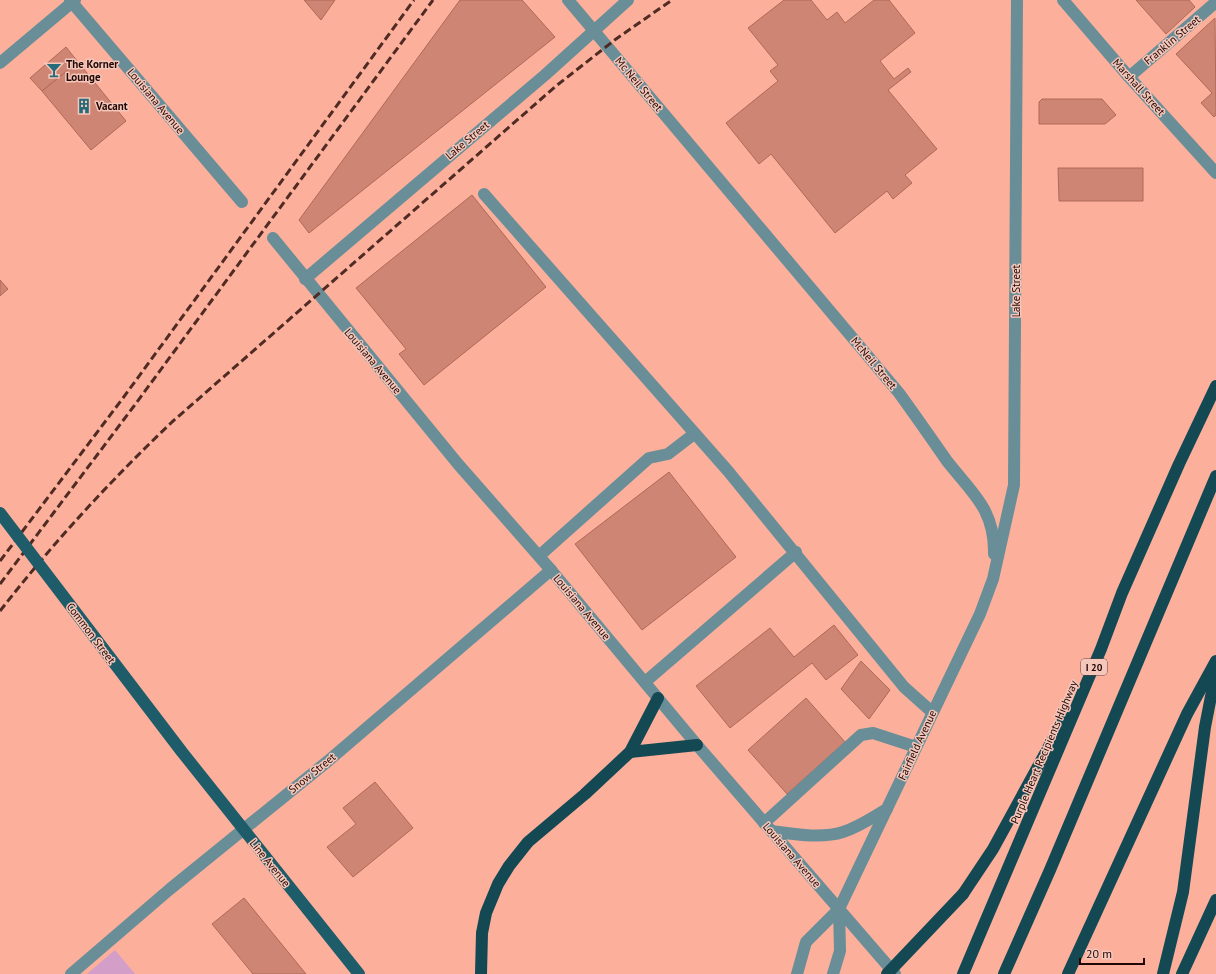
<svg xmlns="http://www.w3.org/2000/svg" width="1216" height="974" font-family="'PT Sans',sans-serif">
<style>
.green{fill:#d39ec7}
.building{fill:#ce8573;stroke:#af6957}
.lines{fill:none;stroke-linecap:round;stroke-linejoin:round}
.minor{stroke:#698e97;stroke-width:12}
.highway{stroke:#144853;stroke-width:12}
.rail{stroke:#502b24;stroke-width:3;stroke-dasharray:8 4;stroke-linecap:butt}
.major-bridge{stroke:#1f5c69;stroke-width:12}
.highway-bridge{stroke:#144853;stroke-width:12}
.labels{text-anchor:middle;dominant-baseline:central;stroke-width:3;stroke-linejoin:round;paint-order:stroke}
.shield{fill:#f5c6ba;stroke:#60403a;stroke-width:1}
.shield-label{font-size:10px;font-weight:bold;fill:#200703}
.street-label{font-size:11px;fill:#200703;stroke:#f5c6ba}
.poi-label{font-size:11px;font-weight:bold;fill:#200703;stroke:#f5c6ba;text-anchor:start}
</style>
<rect width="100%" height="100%" fill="#fcb09c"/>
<path class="green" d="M115 950 135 974H87Z"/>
<g class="building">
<path d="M304 0H335L321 20Z"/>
<path d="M460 0H522L555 37 309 233 299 220Z"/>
<path d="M784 0H811L827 20 837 12 845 23 874 0H889L915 33 880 61 894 79 908 68 911 72 888 90 937 149 905 175 912 183 893 199 887 191 835 233 771 154 759 164 726 123 778 81 770 71 778 65 748 28Z"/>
<path d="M1136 0H1189L1195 7 1166 34Z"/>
<path d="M1215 18 1216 115 1214 117 1201 103 1212 93 1176 54Z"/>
<path d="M66 47 78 62 42 91 30 78Z"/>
<path d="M78 62 126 121 91 150 42 91Z"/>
<path d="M1042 99H1102L1116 115 1105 124H1039V102Z"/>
<path d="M1058 168H1143V201H1059Z"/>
<path d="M472 195 546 287 424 385 399 354 406 349 356 288Z"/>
<path d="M0 280 8 289 0 296Z"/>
<path d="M669 472 736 557 642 630 575 544Z"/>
<path d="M834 625 858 655 826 680 812 663 730 728 696 686 770 628 794 657Z"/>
<path d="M861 661 890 690 869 719 841 689Z"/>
<path d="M806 698 845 742 787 794 748 750Z"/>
<path d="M375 782 413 828 353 877 327 847 356 824 343 808Z"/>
<path d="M244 898 306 974H253L212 924Z"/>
</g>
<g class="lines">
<g class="minor">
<path d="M70 0 242 202"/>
<path d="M568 0 899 393C915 415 931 438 947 461 972 493 995 509 994 554"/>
<path d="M1063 0 1129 77 1216 173"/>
<path d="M0 63 75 0"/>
<path d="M1129 77 1216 2"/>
<path d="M484 194 728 471 904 687 932 712"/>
<path d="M273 238 458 464 551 570 697 745 895 974"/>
<path d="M305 279 545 75 628 0"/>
<path d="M539 556 649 458 668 454 694 434"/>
<path d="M645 682 796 552"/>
<path d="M764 823 861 735 873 733 916 747"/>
<path d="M772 831C794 834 821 839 843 832 859 827 873 817 887 809"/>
<path d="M71 974 170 889 328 761 551 570"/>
<path d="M797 974 806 942 839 909 980 614 993 579 1014 485 1017 0"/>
<path d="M833 974 840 951 839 909"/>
</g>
<g class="highway">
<path d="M630 752 697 745"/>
<path d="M963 894 993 849 1065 717"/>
<path d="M481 974 482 933 486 913 498 884 509 866 528 842 585 794 630 752 658 698"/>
<path d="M963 974 1101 649 1122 593 1179 464 1216 386"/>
<path d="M1004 974 1050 870 1216 476"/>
<path d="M1068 974 1187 714 1216 661"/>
<path d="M1163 974 1183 892 1205 727 1216 671"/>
<path d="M1182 974 1216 900"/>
</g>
<g class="rail">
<path d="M0 561 123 398 414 0"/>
<path d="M0 584 134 406 433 0"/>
<path d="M0 611C52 544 111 480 172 422L556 86 616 39 672 0"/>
</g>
<path class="major-bridge" d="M0 513 182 752 359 974"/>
<path class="highway-bridge" d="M887 974 963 894"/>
</g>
<defs>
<g id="bar-bare" transform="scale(1.2)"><path d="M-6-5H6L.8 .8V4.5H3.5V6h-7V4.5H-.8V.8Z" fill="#256b7a" stroke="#f5c6ba" stroke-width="2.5" paint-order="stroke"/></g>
<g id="building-bare" transform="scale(1.2)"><path d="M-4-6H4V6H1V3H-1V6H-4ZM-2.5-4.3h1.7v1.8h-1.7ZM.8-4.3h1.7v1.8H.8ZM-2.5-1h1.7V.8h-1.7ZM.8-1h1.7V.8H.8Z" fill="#256b7a" stroke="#f5c6ba" stroke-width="2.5" paint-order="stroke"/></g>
</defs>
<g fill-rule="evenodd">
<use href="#bar-bare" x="54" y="70"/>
<use href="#building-bare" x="84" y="106"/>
</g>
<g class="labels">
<rect class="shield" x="1081" y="659" width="26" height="16" rx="3"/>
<g class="shield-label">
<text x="1094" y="667">I 20</text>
</g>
<g class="street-label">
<text transform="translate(1172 40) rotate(-40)">Franklin Street</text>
<text transform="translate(639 84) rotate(50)">Mc Neil Street</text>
<text transform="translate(1139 87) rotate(48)">Marshall Street</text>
<text transform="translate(156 101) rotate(50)">Louisiana Avenue</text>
<text transform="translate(467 140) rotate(-40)">Lake Street</text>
<text transform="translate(1016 291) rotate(-90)">Lake Street</text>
<text transform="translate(373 361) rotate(50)">Louisiana Avenue</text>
<text transform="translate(874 363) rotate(50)">McNeil Street</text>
<text transform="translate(582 607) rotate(50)">Louisiana Avenue</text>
<text transform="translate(91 633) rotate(53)">Common Street</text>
<text transform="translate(917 745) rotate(-65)">Fairfield Avenue</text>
<text transform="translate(1044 752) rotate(-67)">Purple Heart Recipients Highway</text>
<text transform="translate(312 773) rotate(-39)">Snow Street</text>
<text transform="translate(792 855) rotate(49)">Louisiana Avenue</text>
<text transform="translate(270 863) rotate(51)">Line Avenue</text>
</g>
<g class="poi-label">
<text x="66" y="64">The Korner<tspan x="66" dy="13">Lounge</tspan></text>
<text x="96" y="106">Vacant</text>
</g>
</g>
<path d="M1080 958v6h64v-6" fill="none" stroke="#200703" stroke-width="2"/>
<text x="1086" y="958" font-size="12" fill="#200703" stroke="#f5c6ba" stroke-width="3" paint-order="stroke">20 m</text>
</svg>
